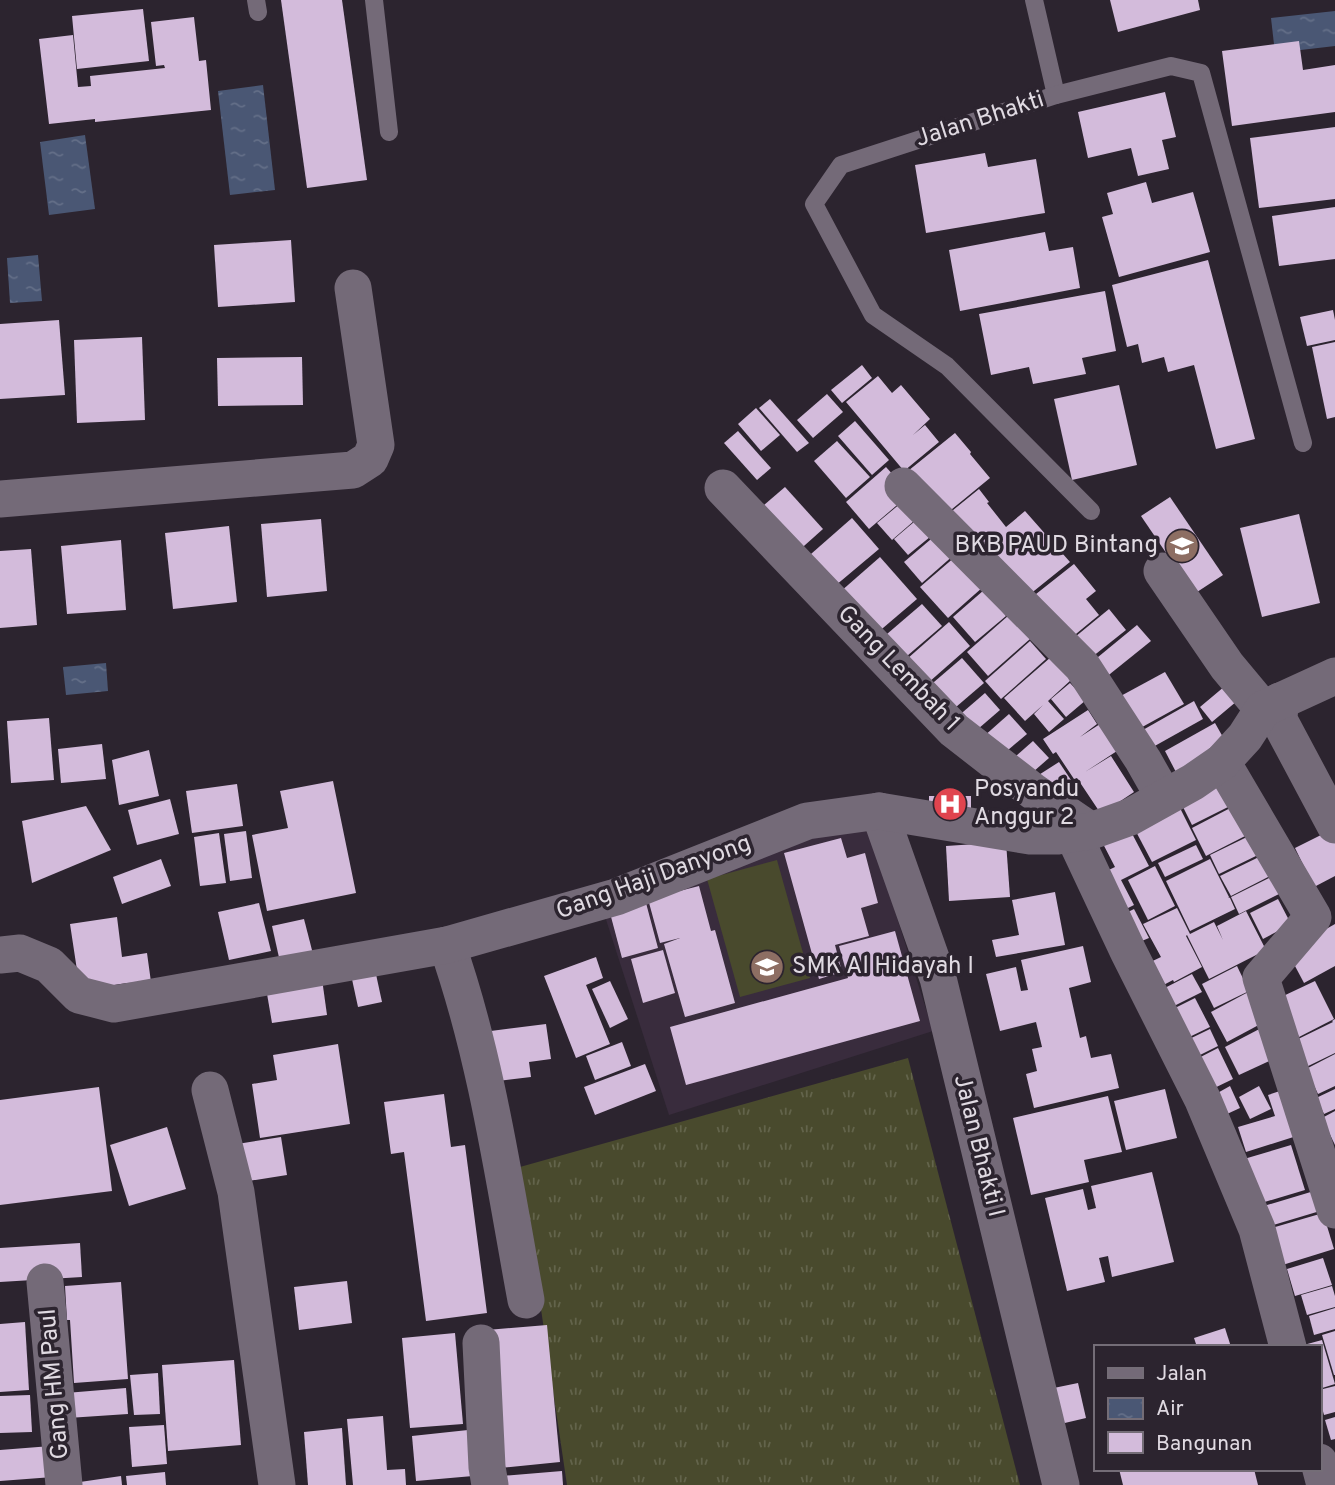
<svg xmlns="http://www.w3.org/2000/svg" width="1335" height="1485" font-family="Overpass,sans-serif">
<style>
.built{fill:#392c3d}
.grass{fill:url(#grass-tufts)}
.pitch{fill:#494a2d}
.water{fill:url(#water-ripples)}
.building{fill:#d3bbdb}
.lines{fill:none;stroke-linecap:round;stroke-linejoin:round}
.service{stroke:#746a78;stroke-width:18}
.minor{stroke:#746a78;stroke-width:37}
.labels{text-anchor:middle;dominant-baseline:central;stroke-width:7;stroke-linejoin:round;paint-order:stroke}
.street-label{font-size:24px;fill:#e0dae2;stroke:#2c242f}
.poi-label{font-size:24px;fill:#e0dae2;stroke:#2c242f;text-anchor:start}
</style>
<defs>
<pattern id="grass-tufts" width="24" height="20" patternUnits="userSpaceOnUse" patternTransform="scale(1.75)"><rect width="24" height="20" fill="#494a2d"/><path d="M3 7l-1-3M5 7V3M7 7l1-3M15 17l-1-3M17 17v-4M19 17l1-3" fill="none" stroke="#63644b"/></pattern>
<pattern id="water-ripples" width="26" height="14" patternUnits="userSpaceOnUse" patternTransform="scale(1.75)"><rect width="26" height="14" fill="#4a5774"/><path d="M2 4q2-2 4 0t4 0M15 11q2-2 4 0t4 0" fill="none" stroke="#646f88"/></pattern>
</defs>
<rect width="100%" height="100%" fill="#2c242f"/>
<path class="built" d="M866 820 933 1031 669 1115 601 904Z"/>
<path class="grass" d="M908 1058 1020 1485H567L520 1167Z"/>
<path class="pitch" d="M777 860 810 978 740 997 707 879Z"/>
<g class="water">
<path d="M1335 11V46L1275 53 1271 18Z"/>
<path d="M263 85 275 190 230 195 218 91Z"/>
<path d="M85 135 95 209 49 215 40 142Z"/>
<path d="M38 255 42 301 10 303 7 258Z"/>
<path d="M106 663 108 691 66 695 63 667Z"/>
</g>
<g class="building">
<path d="M281 0H342L367 180 307 188Z"/>
<path d="M1110 0H1198L1200 10 1118 32Z"/>
<path d="M143 9 149 61 77 69 72 16Z"/>
<path d="M194 17 199 61 206 60 211 110 95 122V119L49 124 39 39 73 35 78 87 91 86 90 76 165 68 164 65 156 66 151 22Z"/>
<path d="M1299 41 1303 70 1335 65V112L1232 126 1222 51Z"/>
<path d="M1165 92 1176 137 1162 140 1169 169 1138 176 1131 148 1088 158 1078 112Z"/>
<path d="M1335 127V199L1259 208 1250 138Z"/>
<path d="M985 153 988 167 1036 159 1045 213 926 233 915 165Z"/>
<path d="M1146 182 1152 203 1193 192 1210 252 1119 277 1102 217 1113 214 1107 193Z"/>
<path d="M1335 207V259L1279 266 1272 216Z"/>
<path d="M1045 232 1049 251 1073 247 1080 288 960 311 949 250Z"/>
<path d="M291 240 295 302 218 307 214 245Z"/>
<path d="M1208 260 1255 439 1216 449 1194 365 1168 372 1164 357 1142 363 1138 344 1127 347 1112 285Z"/>
<path d="M1105 291 1116 351 1082 358 1086 374 1033 384 1029 367 991 375 979 314Z"/>
<path d="M1333 310 1335 320V340L1307 346 1300 317Z"/>
<path d="M59 320 65 395 0 399V324Z"/>
<path d="M142 337 145 420 77 423 74 340Z"/>
<path d="M1335 342V417L1327 419 1312 347Z"/>
<path d="M302 357 303 405 218 406 217 358Z"/>
<path d="M862 365 872 378 842 403 831 390Z"/>
<path d="M878 376 892 393 901 385 930 419 913 435 925 425 939 442 904 471 846 402Z"/>
<path d="M1119 385 1137 465 1072 480 1054 399Z"/>
<path d="M827 394 843 412 813 438 797 420Z"/>
<path d="M770 399 809 443 797 452 759 408Z"/>
<path d="M756 408 780 435 761 451 738 424Z"/>
<path d="M855 421 889 460 872 475 838 436Z"/>
<path d="M738 431 771 468 757 480 724 443Z"/>
<path d="M955 433 971 452 970 454 990 478 946 514 903 475Z"/>
<path d="M837 441 870 477 846 498 814 461Z"/>
<path d="M886 467 910 494 869 529 846 502Z"/>
<path d="M785 487 823 529 795 554 757 511Z"/>
<path d="M979 489 989 502 987 503 1006 527 1025 511 1070 562 1024 599 947 515Z"/>
<path d="M1170 497 1223 575 1194 594 1141 516Z"/>
<path d="M907 498 922 514 892 540 877 523Z"/>
<path d="M1299 514 1320 603 1262 617 1240 528Z"/>
<path d="M921 516 936 532 908 555 894 539Z"/>
<path d="M852 518 879 549 829 591 803 561Z"/>
<path d="M321 519 327 591 267 597 261 524Z"/>
<path d="M229 526 237 602 173 609 165 533Z"/>
<path d="M937 534 955 554 922 583 904 562Z"/>
<path d="M121 540 126 610 67 614 61 546Z"/>
<path d="M31 549 37 625 0 628V551Z"/>
<path d="M956 556 983 587 948 618 920 587Z"/>
<path d="M880 557 917 599 876 634 840 592Z"/>
<path d="M1074 564 1096 591 1086 599 1099 615 1065 643 1031 598Z"/>
<path d="M984 590 1006 616 975 642 953 617Z"/>
<path d="M922 604 942 626 900 662 880 640Z"/>
<path d="M1109 609 1126 630 1092 657 1075 637Z"/>
<path d="M1009 615 1030 639 988 676 967 652Z"/>
<path d="M949 622 970 646 920 690 899 666Z"/>
<path d="M1137 625 1151 641 1105 678 1092 662Z"/>
<path d="M1030 641 1046 659 1001 699 985 681Z"/>
<path d="M1051 657 1071 680 1048 701 1064 719 1049 732 1034 714 1043 705 1025 721 1004 698Z"/>
<path d="M962 658 984 683 949 713 927 688Z"/>
<path d="M1165 672 1184 704 1135 731 1117 698Z"/>
<path d="M1231 681 1243 696 1212 722 1200 707Z"/>
<path d="M1070 683 1086 700 1066 717 1051 699Z"/>
<path d="M985 693 1000 710 971 735 956 718Z"/>
<path d="M1194 701 1203 719 1144 752 1134 735Z"/>
<path d="M1088 710 1097 724 1080 737 1100 724 1117 751 1085 772 1111 756 1134 792 1101 814 1077 778 1074 779 1056 752 1053 754 1043 739Z"/>
<path d="M1009 714 1027 734 1001 756 983 737Z"/>
<path d="M49 718 54 780 11 783 7 721Z"/>
<path d="M1215 723 1228 746 1177 774 1165 751Z"/>
<path d="M1033 741 1049 758 1025 779 1009 762Z"/>
<path d="M102 744 106 779 61 783 58 749Z"/>
<path d="M149 750 159 796 119 805 112 760Z"/>
<path d="M1059 762 1071 780 1046 796 1034 778Z"/>
<path d="M1217 775 1232 805 1192 825 1177 795Z"/>
<path d="M333 781 356 893 267 911 252 835 288 828 280 791Z"/>
<path d="M237 784 243 826 192 833 186 791Z"/>
<rect x="929" y="796" width="42" height="15"/>
<path d="M170 799 179 834 137 845 128 810Z"/>
<path d="M1177 802 1196 840 1152 862 1132 824Z"/>
<path d="M1236 805 1251 833 1206 856 1192 828Z"/>
<path d="M86 806 111 850 32 883 22 821Z"/>
<path d="M1127 824 1149 866 1121 880 1134 905 1112 916 1094 877 1115 867 1100 838Z"/>
<path d="M1333 829 1335 832V876L1314 887 1295 848Z"/>
<path d="M246 831 252 878 230 881 224 834Z"/>
<path d="M219 833 226 883 200 886 194 837Z"/>
<path d="M1249 836 1258 855 1219 874 1210 855Z"/>
<path d="M841 838 847 858 865 853 878 903 861 908 869 936 835 945 842 972 819 979 784 853Z"/>
<path d="M1006 842 1010 897 949 901 946 846Z"/>
<path d="M1196 845 1203 859 1165 877 1158 863Z"/>
<path d="M1261 856 1272 875 1231 896 1220 876Z"/>
<path d="M161 859 171 886 122 904 113 877Z"/>
<path d="M1210 859 1229 897H1228L1230 898 1235 909 1190 931 1166 881Z"/>
<path d="M1155 866 1175 906 1148 920 1128 880Z"/>
<path d="M1271 877 1279 894 1239 914 1231 897Z"/>
<path d="M699 886 711 931 715 930 735 1003 685 1017 664 944 680 938 660 943 648 899Z"/>
<path d="M1055 892 1065 945 996 957 992 940 1019 935 1012 900Z"/>
<path d="M1278 899 1291 924 1263 939 1250 913Z"/>
<path d="M259 903 271 951 229 960 218 912Z"/>
<path d="M646 903 658 948 622 958 610 913Z"/>
<path d="M1177 908 1190 934 1214 922 1223 940 1217 926 1246 911 1266 950 1209 979 1187 935 1186 936 1202 967 1174 982 1173 980 1152 991 1140 967 1161 957 1143 924Z"/>
<path d="M1134 909 1149 938 1127 947 1114 919Z"/>
<path d="M117 917 122 957 147 953 151 982 127 983 80 990 70 924Z"/>
<path d="M304 919 313 954 280 962 272 926Z"/>
<path d="M1335 924V966L1304 983 1287 951Z"/>
<path d="M895 931 920 1021 686 1085 670 1027 848 978 839 946Z"/>
<path d="M1083 946 1091 982 1069 988 1080 1038 1086 1036 1091 1058 1111 1054 1119 1088 1034 1108 1026 1074 1037 1071 1032 1049 1042 1047 1036 1022 1000 1031 986 974 1016 967 1021 991 1028 990 1021 960Z"/>
<path d="M663 950 675 993 643 1003 631 959Z"/>
<path d="M596 957 603 978 586 985 610 1044 576 1058 544 976Z"/>
<path d="M374 965 382 1002 358 1007 350 970Z"/>
<path d="M1237 966 1249 991 1214 1008 1202 984Z"/>
<path d="M1192 974 1202 992 1164 1011 1155 993Z"/>
<path d="M322 979 327 1015 272 1023 266 988Z"/>
<path d="M610 981 628 1019 610 1028 592 989Z"/>
<path d="M1315 981 1334 1019 1299 1037 1279 998Z"/>
<path d="M1252 990 1268 1020 1227 1042 1211 1012Z"/>
<path d="M1195 998 1210 1027 1179 1042 1165 1013Z"/>
<path d="M1335 1019V1053L1302 1069 1290 1043 1333 1022 1332 1021Z"/>
<path d="M546 1024 551 1059 529 1062 531 1077 490 1082 483 1032Z"/>
<path d="M1267 1025 1282 1055 1239 1075 1225 1047Z"/>
<path d="M1210 1029 1218 1046 1188 1061 1179 1044Z"/>
<path d="M622 1042 631 1066 595 1080 586 1056Z"/>
<path d="M338 1044 350 1124 260 1138 252 1084 277 1080 273 1055Z"/>
<path d="M1218 1048 1233 1079 1204 1093 1189 1063Z"/>
<path d="M1335 1054V1086L1318 1094 1306 1069Z"/>
<path d="M645 1064 656 1091 595 1115 584 1087Z"/>
<path d="M1230 1086 1240 1108 1214 1120 1205 1100Z"/>
<path d="M1259 1086 1271 1109 1250 1119 1239 1097Z"/>
<path d="M99 1087 112 1191 0 1205V1100Z"/>
<path d="M1292 1087 1306 1133 1246 1152 1238 1127 1275 1116 1268 1095Z"/>
<path d="M1165 1089 1177 1138 1126 1150 1114 1101Z"/>
<path d="M1335 1089V1109L1324 1114 1316 1098Z"/>
<path d="M444 1094 451 1147 465 1145 487 1313 426 1321 404 1152 391 1154 384 1102Z"/>
<path d="M1108 1096 1122 1152 1084 1160 1089 1182 1031 1195 1013 1118Z"/>
<path d="M1335 1111V1145L1322 1118Z"/>
<path d="M167 1127 186 1189 129 1206 110 1145Z"/>
<path d="M281 1137 287 1175 236 1183 231 1145Z"/>
<path d="M1291 1145 1305 1190 1258 1204 1244 1159Z"/>
<path d="M1152 1172 1174 1262 1112 1277 1108 1256 1099 1258 1105 1282 1067 1291 1045 1198 1083 1189 1088 1210 1096 1208 1091 1186Z"/>
<path d="M1314 1191 1320 1211 1260 1229 1254 1209Z"/>
<path d="M1323 1213 1334 1249 1276 1267 1265 1230Z"/>
<path d="M80 1243 82 1277 0 1282V1248Z"/>
<path d="M1323 1258 1332 1285 1295 1296 1287 1269Z"/>
<path d="M347 1281 352 1323 299 1330 294 1287Z"/>
<path d="M121 1282 128 1379 74 1383 70 1320H67L65 1286Z"/>
<path d="M1332 1286 1335 1296V1307L1307 1315 1301 1295Z"/>
<path d="M1335 1308V1329L1314 1335 1309 1316Z"/>
<path d="M25 1322 29 1390 0 1392V1324Z"/>
<path d="M547 1325 560 1462 500 1468 487 1330Z"/>
<path d="M1225 1328 1231 1347H1197L1194 1338Z"/>
<path d="M1335 1331V1375H1334L1322 1335Z"/>
<path d="M455 1333 463 1424 410 1428 402 1338Z"/>
<path d="M1322 1340 1335 1384 1319 1389V1347L1300 1346Z"/>
<path d="M234 1360 241 1445 168 1451 162 1365Z"/>
<path d="M158 1373 160 1414 134 1415 130 1375Z"/>
<path d="M1078 1383 1086 1418 1052 1426 1044 1390Z"/>
<path d="M1335 1386V1412L1324 1415 1319 1397V1390Z"/>
<path d="M126 1388 128 1414 68 1418 66 1393Z"/>
<path d="M30 1395 32 1432 0 1433V1396Z"/>
<path d="M383 1416 387 1470 405 1469 406 1485H353L347 1419Z"/>
<path d="M1335 1417V1439L1331 1440 1325 1420Z"/>
<path d="M164 1425 167 1464 132 1467 129 1427Z"/>
<path d="M342 1428 346 1485H308L304 1432Z"/>
<path d="M468 1430 473 1476 416 1481 412 1436Z"/>
<path d="M51 1446 53 1477 0 1481V1450Z"/>
<path d="M1119 1469H1254L1258 1485H1123Z"/>
<path d="M562 1471 563 1485H501V1476Z"/>
<path d="M165 1472 166 1485H127L126 1476Z"/>
<path d="M121 1476 122 1485H81L80 1482Z"/>
</g>
<g class="lines">
<g class="service">
<path d="M256 0 258 12"/>
<path d="M374 0 389 132"/>
<path d="M1034 0 1056 95"/>
<path d="M1091 511 947 366 873 315 814 204 841 165 1056 95 1171 66 1201 73 1303 443"/>
</g>
<g class="minor">
<path d="M903 486 1082 666 1143 760 1164 797"/>
<path d="M723 488 954 730 1034 792 1091 831"/>
<path d="M0 499 353 470 370 459 376 445 353 288"/>
<path d="M1162 571 1227 666 1263 709"/>
<path d="M1280 701 1279 720 1335 825"/>
<path d="M1222 762 1313 917 1261 978 1335 1210"/>
<path d="M879 811 938 978 1061 1485"/>
<path d="M1073 834 1128 951 1203 1100 1257 1229 1288 1347"/>
<path d="M447 945C487 1059 504 1181 526 1300"/>
<path d="M0 955 20 953 49 965 79 995 114 1004 447 945 616 897 807 821 879 811 1030 836H1058L1091 831 1130 817 1193 782 1222 762 1245 737 1263 709 1335 676"/>
<path d="M210 1090 236 1192 277 1485"/>
<path d="M45 1282 64 1485"/>
<path d="M481 1343 487 1467 490 1485"/>
<path d="M1319 1462 1325 1485"/>
</g>
</g>
<defs>
<g id="school-disc" transform="scale(1.75)"><circle r="9.5" fill="#8d6e63" stroke="#2c242f"/><path d="M0-5L7-2L0 1L-7-2ZM-4 1L0 2.5L4 1V4Q0 6-4 4Z" fill="#fff"/></g>
<g id="hospital-disc" transform="scale(1.75)"><circle r="9.5" fill="#e0444e" stroke="#2c242f"/><path d="M-5-5h3v3.5h4V-5h3V5h-3V1.5h-4V5h-3Z" fill="#fff"/></g>
</defs>
<g fill-rule="evenodd">
<use href="#school-disc" x="1182" y="546"/>
<use href="#hospital-disc" x="950" y="804"/>
<use href="#school-disc" x="767" y="967"/>
</g>
<g class="labels">
<g class="street-label">
<text transform="translate(980 120) rotate(-18)">Jalan Bhakti</text>
<text transform="translate(898 669) rotate(46)">Gang Lembah 1</text>
<text transform="translate(654 878) rotate(-20)">Gang Haji Danyong</text>
<text transform="translate(978 1146) rotate(76)">Jalan Bhakti I</text>
<text transform="translate(55 1384) rotate(-95)">Gang HM Paul</text>
</g>
<g class="poi-label">
<text x="1158" y="546" text-anchor="end">BKB PAUD Bintang</text>
<text x="974" y="790">Posyandu<tspan x="974" dy="28">Anggur 2</tspan></text>
<text x="792" y="967">SMK Al Hidayah I</text>
</g>
</g>
<rect x="1094" y="1345" width="228" height="126" fill="#2c242f" stroke="#746d77" stroke-width="2"/>
<rect x="1108" y="1368" width="35" height="10" fill="#746a78" stroke="#746d77" stroke-width="2"/>
<text x="1156" y="1380" font-size="21" fill="#e0dae2">Jalan</text>
<rect x="1108" y="1398" width="35" height="21" fill="url(#water-ripples)" stroke="#746d77" stroke-width="2"/>
<text x="1156" y="1415" font-size="21" fill="#e0dae2">Air</text>
<rect x="1108" y="1432" width="35" height="21" fill="#d3bbdb" stroke="#746d77" stroke-width="2"/>
<text x="1156" y="1450" font-size="21" fill="#e0dae2">Bangunan</text>
</svg>
